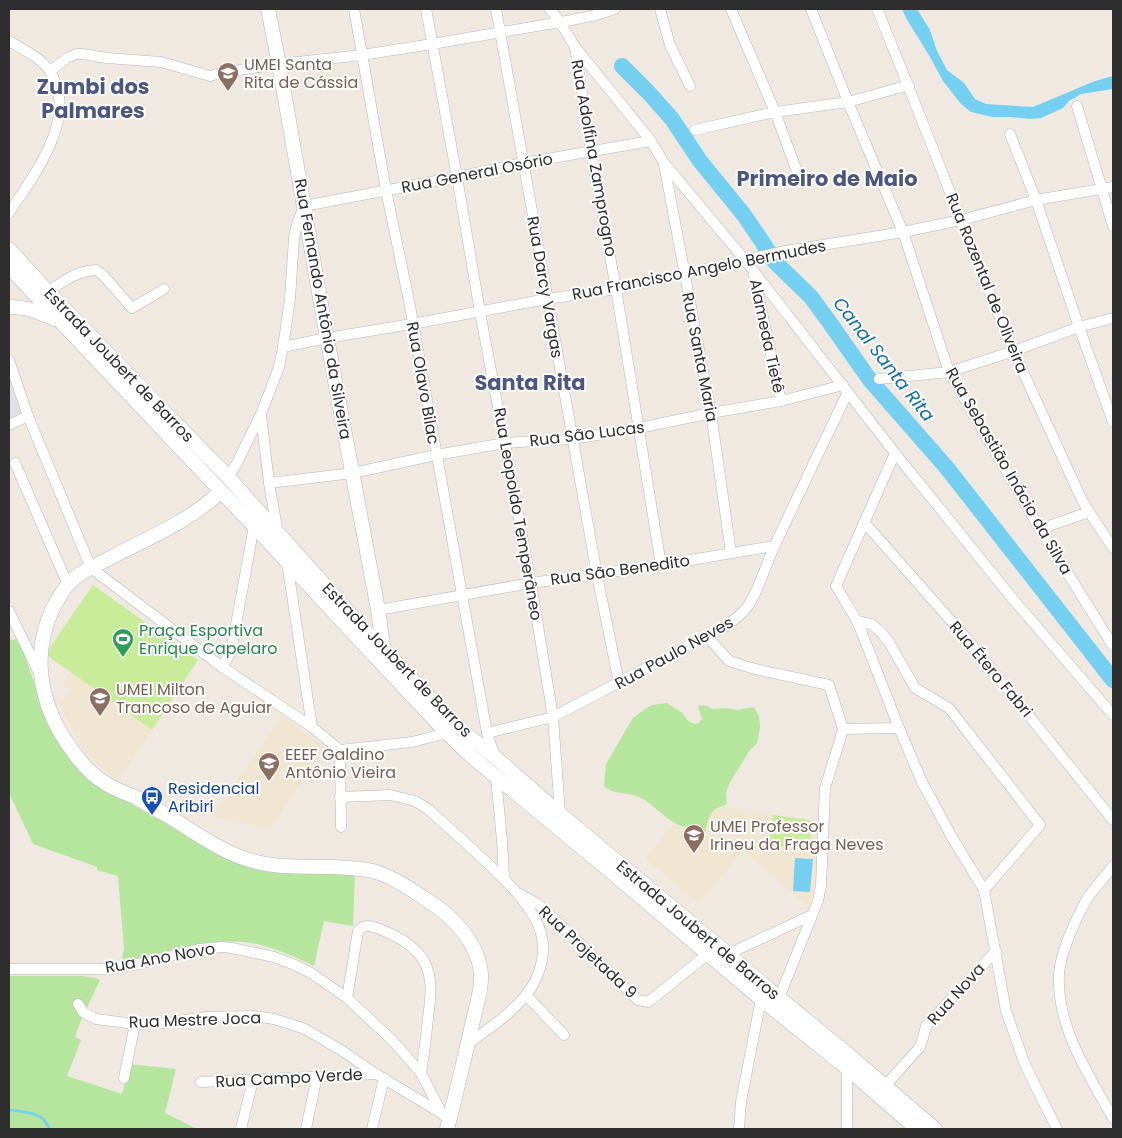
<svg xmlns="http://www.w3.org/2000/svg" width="1122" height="1138" font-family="Poppins,sans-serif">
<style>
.industrial{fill:#e3e1e8}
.education{fill:#f0e6d1}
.green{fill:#b6e59e}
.pitch{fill:#c9ec9a}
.water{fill:#75cff0}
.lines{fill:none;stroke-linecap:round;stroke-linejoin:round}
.stream{stroke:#75cff0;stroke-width:2.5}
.river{stroke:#75cff0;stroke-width:16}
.street-casing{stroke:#b4b7c1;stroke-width:11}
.secondary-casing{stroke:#b4b7c1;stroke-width:15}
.street{stroke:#fff;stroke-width:10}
.secondary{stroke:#fff;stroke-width:14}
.labels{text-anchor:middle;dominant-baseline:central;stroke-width:4;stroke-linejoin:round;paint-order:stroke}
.education-label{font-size:16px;fill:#785e54;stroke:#fff;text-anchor:start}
.street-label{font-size:16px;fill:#2e2e2e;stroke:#fff}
.leisure-label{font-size:16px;fill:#27864d;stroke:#fff;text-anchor:start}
.transit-label{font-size:16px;fill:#164399;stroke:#fff;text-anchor:start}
.water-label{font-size:18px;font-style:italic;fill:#0d6fa3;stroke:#fff}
.district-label{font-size:21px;font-weight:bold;fill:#4d5680;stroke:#fff}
</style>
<rect width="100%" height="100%" fill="#efe9e1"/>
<path class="industrial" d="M9 372 24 412 9 420Z"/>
<g class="education">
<path d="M70 672 152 730 118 780 99 766 83 748 77 738 59 704 70 689 62 684Z"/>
<path d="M281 716 327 747 270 829 212 817Z"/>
<path d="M693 801 813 821 817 880 808 907 743 851 698 904 645 858Z"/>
</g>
<g class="green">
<path d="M19 639 46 716 110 792 230 859 247 867 258 870 279 871 355 873 353 926 324 921 314 966C296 957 277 949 257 944 236 940 213 941 192 946 180 948 168 953 155 956 144 959 132 960 121 962L124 949 118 876 97 870V867L33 844 9 793V640Z"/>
<path d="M667 703C671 706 678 709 682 713 687 719 687 722 696 724L700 722 702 718 698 707 700 705 708 706 712 709 726 708 738 710 754 707 759 716 760 728 757 743 750 750 729 784 726 793 727 804C723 806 719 807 715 809 709 814 707 825 705 832 696 829 683 828 675 823 660 815 651 800 633 795 623 792 612 794 604 786L606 764 633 718 645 709 652 705Z"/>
<path d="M9 976H82L95 978 100 980 82 1018 75 1037 81 1040 67 1076 122 1094 130 1064 176 1069 165 1113 197 1129H9Z"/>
</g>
<g class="pitch">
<path d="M93 585 198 660 152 730 48 656 50 647Z"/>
<path d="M773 815 813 821 808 851 769 845Z"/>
</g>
<g class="water">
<path d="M902 9H917L930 30 937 51 947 70 964 83 975 99 986 104 1033 107 1095 81 1113 76V89L1081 94 1069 101 1063 108 1041 118 1030 119 1010 117H992L971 112 961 104 943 81 930 57 906 18Z"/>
<path d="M795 858 813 859 810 892 793 891Z"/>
</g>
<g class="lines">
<path class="stream" d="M9 1110C19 1111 35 1112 43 1119 46 1122 48 1126 50 1129"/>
<path class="river" d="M622 66 649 93 672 119 700 161 744 215 763 243 774 261 811 297 830 323 870 380 947 468 1113 680"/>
<g class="street-casing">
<g id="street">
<path d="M354 9 386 190 410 306 487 733 495 757"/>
<path d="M426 9 457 177 480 312 531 583 553 717 560 814"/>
<path d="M496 9 597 575 619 683"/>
<path d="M550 9 560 22 575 47 651 141 664 163 745 260 895 453 1012 598 1113 715"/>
<path d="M660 9 670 45 690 86"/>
<path d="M731 9 775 112 801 182"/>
<path d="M811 9 848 102 903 232 949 372 1040 529 1113 646"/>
<path d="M877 9C924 122 966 237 1013 350 1035 399 1058 448 1081 498L1089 512 1113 548"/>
<path d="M9 41C22 49 40 57 49 70 81 116 33 176 9 213"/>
<path d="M575 48 591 152 616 289 661 565"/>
<path d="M50 71 67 58 76 54H82L107 58 161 62 210 76 220 73 279 64 362 55 432 44 572 20 596 15 615 9"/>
<path d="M1077 106 1113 226"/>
<path d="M695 130 775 112 848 102 909 85"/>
<path d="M1010 134 1036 200 1079 327 1113 422"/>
<path d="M664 164 711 413 731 553"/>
<path d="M754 275 781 401"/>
<path d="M48 292C63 281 77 271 96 270L103 275 132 308 164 289"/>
<path d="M283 347 327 338 412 324 547 299 616 289 745 260 780 252 903 232 961 220 1036 200 1113 187"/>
<path d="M9 360 28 416 91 568 222 667 312 727 340 750 341 827"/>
<path d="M879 379 949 372 1014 351 1079 327 1113 318"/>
<path d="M261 415 269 483 278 533"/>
<path d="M9 425 28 416"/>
<path d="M895 453 836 586 857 621 862 633 899 728 922 782 953 839 984 890 1006 1011 1024 1062 1034 1083 1057 1129"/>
<path d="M15 463 68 585"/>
<path d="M228 477 236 465 261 414 279 367 283 347 290 299 294 238 297 224 304 206 457 177 523 163 651 141"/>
<path d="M269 483 353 473 436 455 505 443 572 439 639 428 711 413 781 401 843 385"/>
<path d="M864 522 967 639 1113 820"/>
<path d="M1040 529 1089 512"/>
<path d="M287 562 312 727"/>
<path d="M378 610 531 583 661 565 774 546"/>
<path d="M9 611 40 675"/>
<path d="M857 621 871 624 880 631 889 642 915 688 949 708 1040 825 984 890"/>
<path d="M707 636 729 661 755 669 829 685 843 729 839 743 825 788 821 886 818 901 779 998"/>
<path d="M222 667 231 652 254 526"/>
<path d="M843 729 899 728"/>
<path d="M487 733 553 717 722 628C732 622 741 616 748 606 760 588 766 563 776 543 799 493 824 442 848 392"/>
<path d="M340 750 412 742 447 733"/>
<path d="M496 777 502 841 504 878"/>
<path d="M340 797 390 795 415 801 428 809C442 822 456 834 470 847 494 869 537 906 542 938 546 958 538 980 526 995 510 1015 488 1029 468 1044"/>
<path d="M1113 866C1105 877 1095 887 1087 899 1076 918 1061 951 1059 973 1056 1026 1088 1074 1113 1118"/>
<path d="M520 894 538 904 567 931 638 1000 648 1002 652 999 708 954"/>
<path d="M728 954 812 915"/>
<path d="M9 969H110L143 963 199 949 222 947 232 948 274 957 295 965 311 973 347 998 393 1041 421 1073 442 1114 450 1121"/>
<path d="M526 995 564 1035"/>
<path d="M347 998 358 931C365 922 374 927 382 930 405 939 428 954 430 981 432 993 429 1007 428 1019 426 1037 424 1055 421 1073"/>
<path d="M78 1004 83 1012 96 1019 135 1024 165 1023 206 1017 254 1016 274 1019 290 1024 305 1029 341 1050 376 1074 441 1113"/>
<path d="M847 1068V1129"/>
<path d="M124 1078 135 1024"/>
<path d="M201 1082 376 1074"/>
<path d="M885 1086 919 1048 922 1042 926 1026 996 951"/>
<path d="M241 1129 253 1080"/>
<path d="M306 1129 317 1076"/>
<path d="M372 1129 384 1078"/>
<path d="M739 1129 741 1102 761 999"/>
</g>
</g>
<g class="secondary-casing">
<g id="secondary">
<path d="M268 9 279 64 327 338 378 610 384 651"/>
<path d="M9 249 48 292 228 477 363 628 461 730 495 757 560 814 728 954 779 998 850 1056 935 1129"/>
<path d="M9 267 254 526 354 634 447 733 471 756 609 870 761 999 847 1068 917 1129"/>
<path d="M9 307C25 306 41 313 55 319"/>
<path d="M220 492C190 521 150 537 112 557 97 565 76 573 66 587 30 636 34 694 67 743 77 758 89 774 105 783 115 790 127 793 137 798 148 804 158 810 168 816 195 832 222 853 253 861 284 870 317 865 349 868 359 869 369 869 379 873 396 879 412 890 427 900 446 912 462 927 473 947 478 957 482 969 481 981 480 996 475 1011 472 1025 464 1060 456 1095 447 1129"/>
</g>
</g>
<use href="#street" class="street"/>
<use href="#secondary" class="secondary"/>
</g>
<defs>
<g id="school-pin" transform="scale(1.125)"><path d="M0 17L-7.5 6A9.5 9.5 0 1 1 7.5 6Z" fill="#8d6e63" stroke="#fff"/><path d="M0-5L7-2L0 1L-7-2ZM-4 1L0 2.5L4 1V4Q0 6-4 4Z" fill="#fff"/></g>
<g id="stadium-pin" transform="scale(1.125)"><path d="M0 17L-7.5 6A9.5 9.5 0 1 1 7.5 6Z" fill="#2e9e5b" stroke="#fff"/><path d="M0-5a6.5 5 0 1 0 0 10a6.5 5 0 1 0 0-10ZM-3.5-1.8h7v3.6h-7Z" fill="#fff"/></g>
<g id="bus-pin" transform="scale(1.125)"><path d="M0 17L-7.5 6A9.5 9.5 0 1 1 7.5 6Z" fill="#1a4fb4" stroke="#fff"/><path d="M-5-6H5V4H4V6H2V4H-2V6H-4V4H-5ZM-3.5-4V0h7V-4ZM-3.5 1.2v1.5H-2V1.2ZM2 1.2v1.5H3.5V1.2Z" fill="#fff"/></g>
</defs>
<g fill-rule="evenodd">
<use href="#school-pin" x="228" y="73"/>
<use href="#stadium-pin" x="123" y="639"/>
<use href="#school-pin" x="100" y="698"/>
<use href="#school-pin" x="269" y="763"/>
<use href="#bus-pin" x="152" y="797"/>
<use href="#school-pin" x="694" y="835"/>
</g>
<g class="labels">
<g class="education-label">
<text x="244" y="64">UMEI Santa<tspan x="244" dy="18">Rita de Cássia</tspan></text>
<text x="116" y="689">UMEI Milton<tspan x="116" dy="18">Trancoso de Aguiar</tspan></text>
<text x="285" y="754">EEEF Galdino<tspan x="285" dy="18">Antônio Vieira</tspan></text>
<text x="710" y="826">UMEI Professor<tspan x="710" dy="18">Irineu da Fraga Neves</tspan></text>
</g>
<g class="street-label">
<text transform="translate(594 158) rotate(80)">Rua Adolfina Zamprogno</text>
<text transform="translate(477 173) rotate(-11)">Rua General Osório</text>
<text transform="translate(699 270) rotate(-11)">Rua Francisco Angelo Bermudes</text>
<text transform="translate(987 283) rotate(68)">Rua Rozental de Oliveira</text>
<text transform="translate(545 287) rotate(80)">Rua Darcy Vargas</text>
<text transform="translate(323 309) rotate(80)">Rua Fernando Antônio da Silveira</text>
<text transform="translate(767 336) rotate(78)">Alameda Tietê</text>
<text transform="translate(700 357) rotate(79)">Rua Santa Maria</text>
<text transform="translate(119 365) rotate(46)">Estrada Joubert de Barros</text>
<text transform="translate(423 383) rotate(80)">Rua Olavo Bilac</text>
<text transform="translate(587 434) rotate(-7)">Rua São Lucas</text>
<text transform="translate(1009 471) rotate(60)">Rua Sebastião Inácio da Silva</text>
<text transform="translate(518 514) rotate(80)">Rua Leopoldo Temperâneo</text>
<text transform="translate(620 570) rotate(-8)">Rua São Benedito</text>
<text transform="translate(674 653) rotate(-29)">Rua Paulo Neves</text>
<text transform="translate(397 660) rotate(46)">Estrada Joubert de Barros</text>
<text transform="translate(991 669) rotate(50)">Rua Étero Fabri</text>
<text transform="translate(698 930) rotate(40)">Estrada Joubert de Barros</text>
<text transform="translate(588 952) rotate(43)">Rua Projetada 9</text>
<text transform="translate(160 958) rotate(-10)">Rua Ano Novo</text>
<text transform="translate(956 994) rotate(-48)">Rua Nova</text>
<text transform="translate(195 1020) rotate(-2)">Rua Mestre Joca</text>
<text transform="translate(289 1078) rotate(-3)">Rua Campo Verde</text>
</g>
<g class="leisure-label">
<text x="139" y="630">Praça Esportiva<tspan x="139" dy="18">Enrique Capelaro</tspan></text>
</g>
<g class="transit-label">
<text x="168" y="788">Residencial<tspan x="168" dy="18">Aribiri</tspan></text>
</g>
<g class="water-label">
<text transform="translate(884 359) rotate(52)">Canal Santa Rita</text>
</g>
<g class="district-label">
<text x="93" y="86">Zumbi dos<tspan x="93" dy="24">Palmares</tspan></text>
<text x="827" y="178">Primeiro de Maio</text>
<text x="530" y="382">Santa Rita</text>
</g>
</g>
<rect width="1122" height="1138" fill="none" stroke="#2e2e2e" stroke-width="20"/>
</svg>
